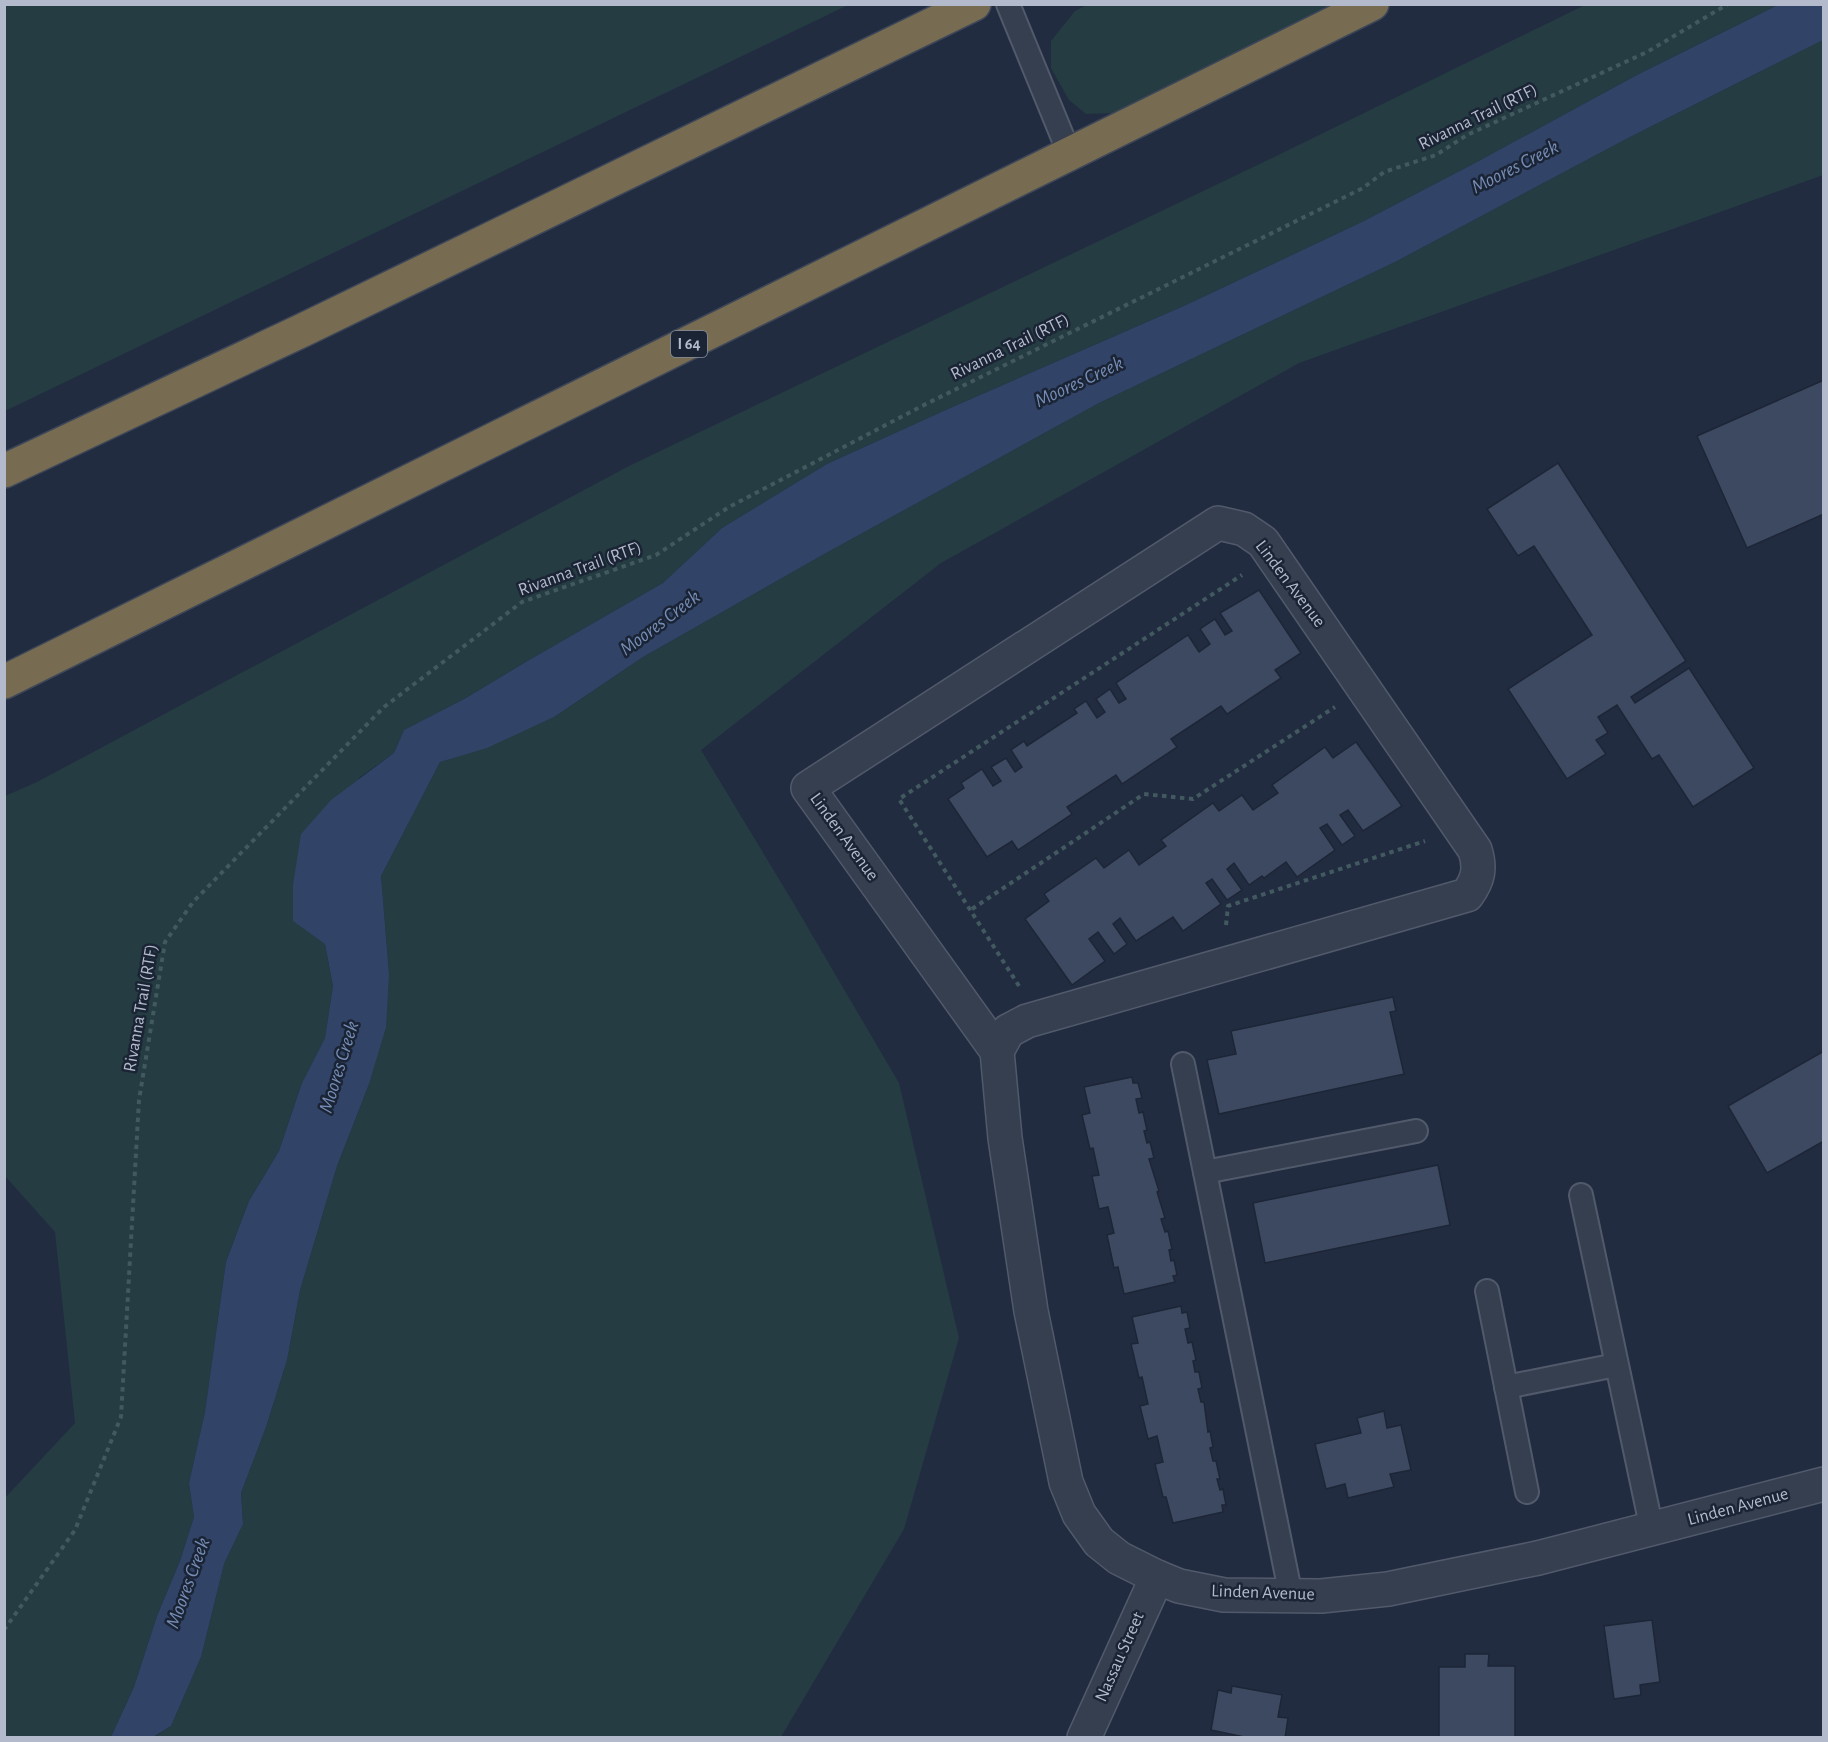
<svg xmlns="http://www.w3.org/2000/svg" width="1828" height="1742" font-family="'Alegreya Sans',sans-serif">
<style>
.green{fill:#243c42}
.water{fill:#314468}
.building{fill:#3d4961;stroke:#1d2637;stroke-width:1.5}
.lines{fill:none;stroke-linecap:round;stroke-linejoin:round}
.service-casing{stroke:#515a6b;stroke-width:26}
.minor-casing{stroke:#515a6b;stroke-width:36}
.motorway-casing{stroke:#3e4758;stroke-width:36}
.path{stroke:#42595f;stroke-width:4;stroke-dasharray:4.5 4.5;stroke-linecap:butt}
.service{stroke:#363f50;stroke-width:22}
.minor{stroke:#363f50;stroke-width:33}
.motorway{stroke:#776c52;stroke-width:33}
.labels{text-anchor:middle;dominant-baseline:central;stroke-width:5;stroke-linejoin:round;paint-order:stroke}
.shield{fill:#1b2435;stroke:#858d9e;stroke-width:1.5}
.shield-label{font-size:16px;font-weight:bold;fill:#b2bacb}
.street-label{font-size:18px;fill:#b2bacb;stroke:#1b2435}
.water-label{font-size:20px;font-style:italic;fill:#768db6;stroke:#1b2435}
</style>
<rect width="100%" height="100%" fill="#222c41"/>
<g class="green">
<path d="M5 4H848V5L5 411Z"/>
<path d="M1087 5H1331L1233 55 1113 113 1086 114 1069 100 1051 68V41L1075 11Z"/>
<path d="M1585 5H1778L1637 75 1477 162 1362 222 1186 305 948 409 827 464 722 528 663 583 524 663 466 698 404 730 394 753 359 778 325 944 333 986 325 1038 302 1083 279 1151 249 1201 226 1262 205 1412 189 1483 194 1517 180 1561 157 1616 134 1687 111 1737H5L4 1499 75 1423 55 1232 5 1176V796L37 782 629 466 1270 159Z"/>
<path d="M1823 40V175L1299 363 941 563 701 750 794 904 899 1083 959 1338 904 1529 781 1737 153 1738 171 1726 201 1657 224 1564 243 1524 241 1493 266 1427 287 1360 300 1290 337 1166 369 1084 389 974 381 876 440 762 487 747 554 717 643 657 826 553 1099 403 1395 262 1628 138Z"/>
</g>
<path class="water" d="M1778 5H1823V40L1628 138 1395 262 1099 403 826 553 643 657 554 717 487 748 440 762 381 876 389 974 386 1027 369 1084 337 1166 300 1290 287 1360 266 1427 241 1493 243 1524 224 1564 201 1657 171 1726 153 1737H111L134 1687 157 1616 180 1561 194 1517 189 1483 205 1412 226 1262 249 1201 279 1151 302 1083 325 1038 333 986 325 944 293 921V885L301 834 331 800 394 753 404 730 466 698 524 663 663 583 722 528 827 464 948 409 1186 305 1362 222 1477 162 1637 75Z"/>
<g class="building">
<path d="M1824 380V514L1747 548 1697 436Z"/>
<path d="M1558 463 1686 661 1631 697 1635 703 1689 668 1754 768 1693 807 1659 755 1652 759 1617 705 1598 717 1608 733 1596 740 1606 754 1567 779 1508 689 1592 635 1534 546 1518 556 1487 509Z"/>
<path d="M1259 590 1301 653 1275 670 1281 678 1227 714 1221 706 1171 739 1177 747 1122 784 1116 775 1067 807 1072 814 1018 850 1012 841 987 857 948 799 964 788 961 783 982 769 993 786 1001 781 991 767 1006 758 1015 772 1022 767 1011 750 1024 741 1027 746 1077 713 1074 709 1086 701 1097 718 1105 712 1096 699 1110 689 1119 703 1126 699 1116 683 1188 635 1199 652 1210 644 1200 629 1215 619 1225 635 1232 631 1220 613Z"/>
<path d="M1356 742 1402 806 1363 831 1348 810 1340 815 1355 836 1342 845 1327 824 1320 828 1335 850 1297 877 1286 862 1264 878 1262 876 1249 885 1234 863 1227 869 1242 890 1227 900 1212 879 1206 883 1221 904 1183 931 1173 917 1136 941 1120 918 1113 924 1127 944 1114 954 1098 932 1089 939 1105 961 1072 985 1025 919 1049 901 1044 894 1096 858 1104 868 1129 850 1139 865 1166 846 1161 840 1213 803 1219 811 1242 795 1253 810 1278 793 1272 785 1325 747 1333 758Z"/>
<path d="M1393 997 1396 1011 1390 1012 1404 1074 1219 1114 1207 1060 1236 1054 1231 1031Z"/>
<path d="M1824 1051V1141L1767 1173 1728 1106Z"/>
<path d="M1132 1077 1133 1083H1138L1142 1098 1136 1099 1139 1113 1143 1112 1147 1130 1144 1131 1147 1143 1150 1142 1154 1158 1149 1159 1159 1191 1157 1192 1165 1218 1161 1219 1165 1232 1168 1231 1172 1249 1169 1250 1171 1261 1174 1260 1177 1275 1173 1276 1175 1282 1124 1294 1118 1267 1114 1268 1107 1235 1114 1233 1108 1207 1099 1209 1092 1176 1099 1175 1093 1148 1090 1149 1082 1115 1090 1113 1084 1087Z"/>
<path d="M1438 1165 1450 1225 1265 1263 1253 1203Z"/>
<path d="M1181 1306 1182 1313 1187 1312 1190 1328 1185 1329 1188 1343 1192 1342 1196 1360 1193 1361 1195 1372H1199L1202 1388 1198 1389 1201 1402H1204L1208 1432 1210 1431 1213 1447 1210 1448 1213 1461H1216L1220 1479H1217L1220 1490 1223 1489 1226 1505H1222L1223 1512 1173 1523 1166 1497H1163L1155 1464 1163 1462 1157 1436 1148 1439 1140 1406 1148 1404 1142 1377 1139 1378 1131 1344 1138 1343 1132 1317Z"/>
<path d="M1384 1411 1387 1428 1401 1425 1411 1470 1390 1474 1394 1487 1348 1498 1345 1484 1326 1489 1315 1444 1361 1433 1357 1418Z"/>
<path d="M1652 1620 1660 1682 1640 1685 1641 1695 1614 1699 1604 1626Z"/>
<path d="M1465 1654H1489L1488 1666H1515V1738H1439V1667H1465Z"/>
<path d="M1232 1686 1282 1695 1278 1717 1288 1718 1285 1738H1249L1211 1730 1218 1690 1231 1693Z"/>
</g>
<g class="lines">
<g class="service-casing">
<g id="service">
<path d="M1008 4 1070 155"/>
<path d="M1183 1064 1291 1596"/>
<path d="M1205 1172 1416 1131"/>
<path d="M1581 1195 1652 1530"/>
<path d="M1487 1291 1527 1492"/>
<path d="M1506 1387 1616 1365"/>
</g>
</g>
<g class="minor-casing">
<g id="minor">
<path d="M997 1051 1008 1031 1027 1021 1467 895C1478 880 1481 869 1475 850L1263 542 1244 529 1218 523 808 788 997 1051 1005 1138 1031 1311 1066 1482 1079 1514 1099 1542 1119 1558 1157 1577 1179 1586 1224 1595 1321 1596 1388 1589 1538 1558 1824 1484"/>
<path d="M1084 1738 1157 1577"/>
</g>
</g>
<g class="motorway-casing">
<g id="motorway">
<path d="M4 471 303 330 974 4"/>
<path d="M4 682 1372 4"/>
</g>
</g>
<g class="path">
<path d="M972 909 1144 794 1193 799 1335 707"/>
<path d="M1226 925 1228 906 1425 841"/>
<path d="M1019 986 899 799 1242 575"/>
<path d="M4 1630 75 1530 121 1417 139 1100 165 942 193 902 384 707 522 602 656 555 729 507 922 406 1363 188 1384 172 1436 155 1467 135 1647 52 1728 4"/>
</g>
<use href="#service" class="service"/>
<use href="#minor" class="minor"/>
<use href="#motorway" class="motorway"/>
</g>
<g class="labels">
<rect class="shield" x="671" y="331" width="36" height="26" rx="4.5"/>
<g class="shield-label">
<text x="689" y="344">I 64</text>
</g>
<g class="street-label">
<text transform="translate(1478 117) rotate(-26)">Rivanna Trail (RTF)</text>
<text transform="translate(1010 347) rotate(-26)">Rivanna Trail (RTF)</text>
<text transform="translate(580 569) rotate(-20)">Rivanna Trail (RTF)</text>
<text transform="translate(1290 584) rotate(53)">Linden Avenue</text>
<text transform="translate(844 837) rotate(54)">Linden Avenue</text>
<text transform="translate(141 1008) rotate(-80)">Rivanna Trail (RTF)</text>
<text transform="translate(1738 1507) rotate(-15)">Linden Avenue</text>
<text transform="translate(1263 1593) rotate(2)">Linden Avenue</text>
<text transform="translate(1120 1657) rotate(-66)">Nassau Street</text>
</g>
<g class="water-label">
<text transform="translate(1515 167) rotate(-27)">Moores Creek</text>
<text transform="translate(1079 382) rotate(-25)">Moores Creek</text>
<text transform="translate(660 623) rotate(-37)">Moores Creek</text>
<text transform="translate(339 1067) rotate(-73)">Moores Creek</text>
<text transform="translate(188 1583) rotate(-70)">Moores Creek</text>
</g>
</g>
<rect width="1828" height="1742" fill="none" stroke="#b2bacb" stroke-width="12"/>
</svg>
